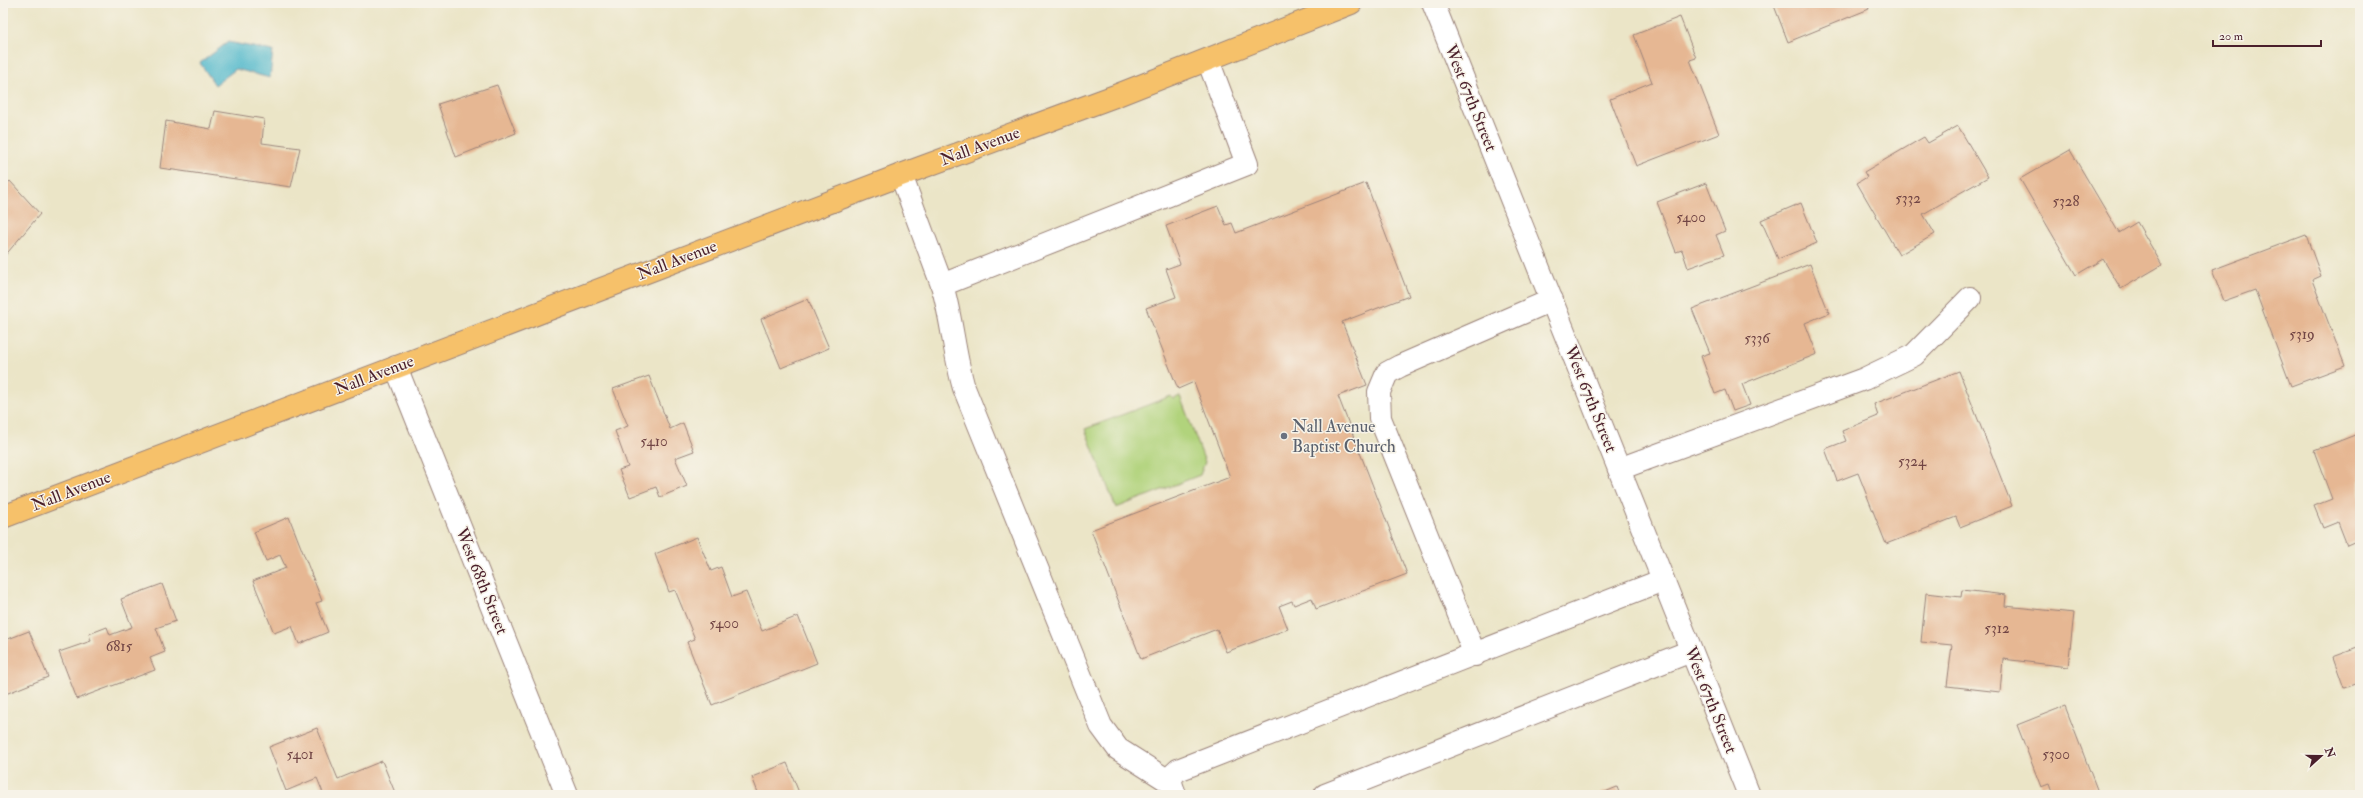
<svg xmlns="http://www.w3.org/2000/svg" width="2363" height="798" font-family="'IM FELL Double Pica',serif">
<style>
.green{fill:#b1d37b;stroke:#7e7953}
.water{fill:#4db7cb;stroke:#4c6b7b}
.building{fill:#e6b793}
.lines{fill:none;stroke-linecap:round;stroke-linejoin:round}
.minor-casing{stroke:#9a8279;stroke-width:24}
.major-casing{stroke:#9a8279;stroke-width:24}
.minor{stroke:#fff;stroke-width:22}
.major{stroke:#f6c16b;stroke-width:22}
.worship-dot{fill:#6b7280;stroke:#f7f3e8;stroke-width:1.5}
.labels{text-anchor:middle;dominant-baseline:central;stroke-width:3;stroke-linejoin:round;paint-order:stroke}
.number-label{font-size:15px;fill:#714545}
.street-label{font-size:17px;fill:#4a1f2b;stroke:#f7f3e8}
.worship-label{font-size:17px;fill:#5b616d;stroke:#f7f3e8;text-anchor:start}
</style>
<rect width="100%" height="100%" fill="#f7f3e8"/>
<filter id="ink" filterUnits="userSpaceOnUse"><feTurbulence type="fractalNoise" baseFrequency=".025" numOctaves="2"/><feDisplacementMap in="SourceGraphic" scale="8" xChannelSelector="R" yChannelSelector="G"/><feConvolveMatrix kernelMatrix="1 2 1 2 8 2 1 2 1" color-interpolation-filters="sRGB"/></filter>
<filter id="wash" filterUnits="userSpaceOnUse"><feTurbulence type="fractalNoise" baseFrequency=".012" numOctaves="4" result="noise"/><feDisplacementMap in="SourceGraphic" scale="16" xChannelSelector="R" yChannelSelector="G"/><feGaussianBlur stdDeviation="0.9" result="paint"/><feColorMatrix in="noise" values="0 0 0 0 0 0 0 0 0 0 0 0 0 0 0 0 0 1.4 0 .05"/><feComposite in="paint" operator="in"/></filter>
<g filter="url(#wash)">
<rect width="100%" height="100%" fill="#ebe5c7"/>
<path class="green" d="M1171 396 1173 399 1180 396 1205 462 1200 475 1116 508 1085 429Z"/>
<path class="water" d="M228 42 273 51 270 78 236 69 215 85 200 63Z"/>
<g id="blocks">
<g class="building">
<path d="M1773 3H1867L1869 9 1788 42Z"/>
<path d="M1680 17 1696 58 1690 60 1719 134 1636 166 1610 99 1652 82 1634 35Z"/>
<path d="M497 85 516 133 456 157 438 104Z"/>
<path d="M215 111 264 119 262 143 300 148 291 187 160 168 166 121 211 129Z"/>
<path d="M1958 126 1988 177 1923 214 1935 234 1899 255 1857 183 1867 177 1864 172 1924 137 1928 143Z"/>
<path d="M2070 150 2119 233 2137 222 2162 265 2121 289 2103 259 2076 275 2020 179Z"/>
<path d="M10 181 40 214 3 258V188Z"/>
<path d="M1366 183 1409 296 1342 322 1367 385 1338 396 1407 574 1316 609 1312 598 1294 605 1292 601 1279 606 1288 629 1226 652 1217 629 1141 659 1091 530 1230 477 1194 382 1178 389 1146 308 1176 297 1166 269 1180 264 1166 226 1218 206 1226 225 1232 223 1236 233Z"/>
<path d="M1706 183 1725 231 1716 235 1724 255 1688 268 1682 250 1676 252 1657 202Z"/>
<path d="M1801 203 1817 243 1778 259 1761 220Z"/>
<path d="M2306 235 2321 276 2312 280 2345 366 2291 386 2255 290 2224 301 2212 270Z"/>
<path d="M1810 264 1829 313 1805 323 1817 354 1742 384 1750 405 1733 411 1725 390 1715 394 1701 356 1710 353 1692 309Z"/>
<path d="M808 299 829 348 781 368 761 319Z"/>
<path d="M1959 371 2012 506 1960 527 1956 517 1886 544 1858 473 1837 481 1825 449 1846 441 1842 431 1878 416 1874 404Z"/>
<path d="M649 376 670 429 683 423 694 451 675 458 687 486 660 497 656 487 630 497 619 470 628 467 615 431 628 426 613 389Z"/>
<path d="M2360 433V550L2356 541 2347 545 2338 522 2323 528 2314 506 2332 499 2314 451Z"/>
<path d="M289 517 322 601 316 603 328 632 299 644 292 626 274 633 253 581 286 568 280 555 266 561 254 532Z"/>
<path d="M697 537 711 571 721 567 732 597 746 592 762 631 798 616 817 663 712 705 687 642 695 639 675 590 669 592 655 554Z"/>
<path d="M162 584 176 621 156 628 165 652 150 658 155 670 77 699 59 652 91 641 89 634 107 627 110 635 132 627 121 599Z"/>
<path d="M1962 590 2006 595 2005 606 2074 613 2068 667 2003 659 2000 692 1947 686 1952 645 1921 642 1926 593 1961 597Z"/>
<path d="M29 631 48 677 3 695V641Z"/>
<path d="M2360 647V682L2344 688 2333 657Z"/>
<path d="M2065 706 2098 792 2090 795H2053L2049 784 2041 787 2017 725Z"/>
<path d="M317 728 338 779 382 761 396 795H324L317 778 286 791 269 747Z"/>
<path d="M787 763 800 795H759L752 777Z"/>
<path d="M1617 787 1620 795H1598Z"/>
</g>
</g>
</g>
<g filter="url(#ink)">
<use href="#blocks" fill-opacity="0" stroke="#9a8279" stroke-width="1"/>
<g class="lines">
<g class="minor-casing">
<g id="minor">
<path d="M1433 3 1749 795"/>
<path d="M901 175 942 285"/>
<path d="M396 367 567 795"/>
<path d="M1619 469 1864 379 1914 355 1970 298"/>
<path d="M1475 655 1380 418 1379 392 1387 373 1400 366 1552 300"/>
<path d="M1170 782 1118 749 1101 726 964 388C954 354 952 319 942 285L1247 164 1208 60"/>
<path d="M1175 794C1171 784 1168 778 1178 770L1663 580"/>
<path d="M1325 795 1691 651"/>
</g>
</g>
<g class="major-casing">
<path id="major" d="M3 517 901 175 1115 96 1351 3"/>
</g>
<use href="#minor" class="minor"/>
<use href="#major" class="major"/>
</g>
</g>
<circle class="worship-dot" cx="1284" cy="436" r="4"/>
<g class="labels">
<g class="number-label">
<text x="1908" y="198">5332</text>
<text x="2066" y="201">5328</text>
<text x="1691" y="217">5400</text>
<text x="2302" y="334">5319</text>
<text x="1757" y="338">5336</text>
<text x="654" y="441">5410</text>
<text x="1912" y="461">5324</text>
<text x="724" y="623">5400</text>
<text x="1997" y="628">5312</text>
<text x="119" y="646">6815</text>
<text x="300" y="754">5401</text>
<text x="2056" y="754">5300</text>
</g>
<g class="street-label">
<text transform="translate(1471 98) rotate(68)">West 67th Street</text>
<text transform="translate(980 146) rotate(-20)">Nall Avenue</text>
<text transform="translate(677 260) rotate(-21)">Nall Avenue</text>
<text transform="translate(374 375) rotate(-21)">Nall Avenue</text>
<text transform="translate(1591 399) rotate(68)">West 67th Street</text>
<text transform="translate(71 491) rotate(-21)">Nall Avenue</text>
<text transform="translate(482 581) rotate(68)">West 68th Street</text>
<text transform="translate(1711 700) rotate(68)">West 67th Street</text>
</g>
<g class="worship-label">
<text x="1292" y="426">Nall Avenue<tspan x="1292" dy="20">Baptist Church</tspan></text>
</g>
</g>
<rect width="2363" height="798" fill="none" stroke="#f7f3e8" stroke-width="16"/>
<g transform="translate(2321 756) rotate(69)" stroke="#f7f3e8" stroke-width="3" paint-order="stroke">
<path d="M0-3L7 15L0 10L-7 15Z" fill="#4a1f2b"/>
<text y="-6" font-size="11" font-weight="bold" text-anchor="middle" fill="#4a1f2b">N</text>
</g>
<path d="M2213 40v6h108v-6" fill="none" stroke="#4a1f2b" stroke-width="2"/>
<text x="2219" y="40" font-size="12" fill="#4a1f2b" stroke="#f7f3e8" stroke-width="3" paint-order="stroke">20 m</text>
</svg>
